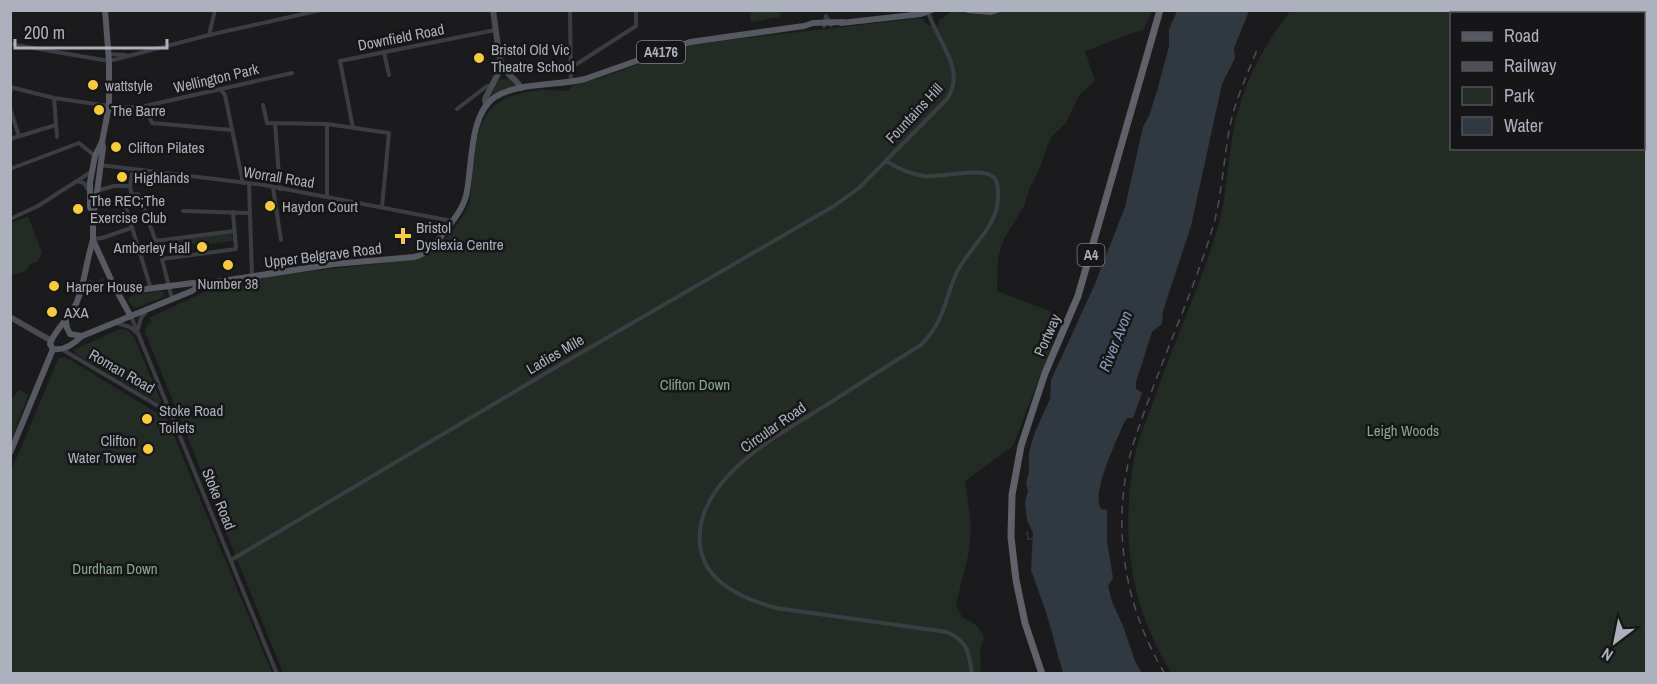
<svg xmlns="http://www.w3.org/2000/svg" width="1657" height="684" font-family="'Archivo Narrow',sans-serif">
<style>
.green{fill:#222c24;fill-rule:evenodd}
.water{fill:#303842}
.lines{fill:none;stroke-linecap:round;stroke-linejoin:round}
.stream{stroke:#303842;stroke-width:1.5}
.minor{stroke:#3c3c43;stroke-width:4}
.secondary{stroke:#494b53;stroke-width:6}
.primary{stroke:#575962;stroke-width:6}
.trunk{stroke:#5f616b;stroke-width:7}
.rail{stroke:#4e5058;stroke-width:1.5;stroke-dasharray:8 6;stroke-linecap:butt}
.poi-dot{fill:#f9cb37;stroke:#161618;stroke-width:2}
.labels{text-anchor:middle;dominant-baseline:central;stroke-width:5;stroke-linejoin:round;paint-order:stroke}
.shield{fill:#161618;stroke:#80828c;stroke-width:1.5}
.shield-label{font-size:14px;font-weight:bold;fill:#adb0bd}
.street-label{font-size:15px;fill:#adb0bd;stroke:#161618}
.poi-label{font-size:15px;fill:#adb0bd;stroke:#161618;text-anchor:start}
.park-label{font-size:15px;fill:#84a889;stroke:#161618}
.water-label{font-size:16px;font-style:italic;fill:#849bb9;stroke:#161618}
</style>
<rect width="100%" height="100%" fill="#1b1b1d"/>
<g class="green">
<path d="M1291 10 1646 11V673L1172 674C1131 607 1121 542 1133 465 1136 444 1145 424 1152 405 1172 346 1199 290 1217 230 1227 199 1227 165 1233 132 1241 87 1263 46 1291 10ZM1452 14H1644V148H1452Z"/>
<path d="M750 11V10L781 11 779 17 751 22Z"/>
<path d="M952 11H1152L1144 29 1085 51 1095 81 1080 94 1066 123 1052 136 1048 144 1039 170 1030 187 1024 206 1004 239 998 257 997 291 1063 316 1013 446 965 481 971 525 969 552 956 604 962 617C972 622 980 626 984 637L980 651 981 673H283L145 332 147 325 151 323 149 318 215 287 285 274 420 259C439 251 465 219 470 200 478 143 468 97 540 90 549 89 558 91 568 91L574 85 609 75 694 44 912 19H923L928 25 938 26 939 20Z"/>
<path d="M508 79 515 85 491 95 499 80Z"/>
<path d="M28 216 42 253 37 262 30 264 26 271 11 275V223Z"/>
<path d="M232 233 233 241 210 244 209 241 167 248 166 244H169V241Z"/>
<path d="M103 277 105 287 87 294 88 290 86 289 88 279 96 282Z"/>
<path d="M161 291 164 293 163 297 136 308 131 305 128 299 133 295Z"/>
<path d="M119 329H125L133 335 161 401 159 403 76 354 74 350Z"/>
<path d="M65 357 167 419 272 673H11V471L57 362 59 358Z"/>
<path d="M19 390 28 395 11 441V400Z"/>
</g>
<path class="water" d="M1177 11H1249L1234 48 1235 58 1222 84 1191 226 1163 311 1162 324 1152 332 1136 382V389L1142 393 1133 418H1127L1123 425C1116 443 1091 492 1101 509L1107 510V541L1113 578 1108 586 1112 602 1123 626 1135 661 1142 673H1063L1046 612 1031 570 1033 533 1027 520 1025 502 1028 491 1026 483 1029 472V452L1035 432 1050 399 1051 380 1095 284 1125 207 1143 127 1149 116 1157 91 1169 46V29Z"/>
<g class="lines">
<path class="stream" d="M1027 532 1028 539H1032"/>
<g class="minor">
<path d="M570 10 571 82"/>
<path d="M824 26 826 16 831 25"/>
<path d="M209 35 215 10"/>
<path d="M10 44 109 61 209 35 321 10"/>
<path d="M384 52 389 75"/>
<path d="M108 54 125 55"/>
<path d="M572 67 636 26V10"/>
<path d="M10 87 54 98 109 106"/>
<path d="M221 90 225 95 243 183"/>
<path d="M10 94 12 87"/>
<path d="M54 98 57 137"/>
<path d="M263 105 267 123 327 124 389 133 382 207"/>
<path d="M145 106 152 123 232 130"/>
<path d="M10 108 19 136"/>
<path d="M109 109 145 106 292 73"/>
<path d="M457 109 487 86H492"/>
<path d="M275 123 280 189"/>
<path d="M353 128 340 61 495 30"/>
<path d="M10 139 56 125"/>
<path d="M886 161C897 168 910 174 924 176 940 178 980 167 992 176 997 179 998 187 998 192 1000 227 971 244 957 272 944 300 945 321 921 345 890 364 859 384 828 404 780 434 693 479 700 545 704 583 744 599 776 608L947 632C968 642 969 651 972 674"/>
<path d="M100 165 264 185 452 221"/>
<path d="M10 169 79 143 95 156"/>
<path d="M132 174 130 186 132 197 127 200 126 208 151 289"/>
<path d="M77 181 84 183 89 191"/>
<path d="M249 184 252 276"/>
<path d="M273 188 281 240"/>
<path d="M96 191 114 186H130"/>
<path d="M132 195 138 194 140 197 162 259 172 299"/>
<path d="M327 196V124"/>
<path d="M183 211 249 213"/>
<path d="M10 219 38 206 91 172"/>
<path d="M93 239 102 238 131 228"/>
<path d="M155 241 234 231"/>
<path d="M162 259 236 249 233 212"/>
<path d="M131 316 277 674"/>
<path d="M116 323 130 327 138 334"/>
<path d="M138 329 141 318 146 312"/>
<path d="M63 350 170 413"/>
<path d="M231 560 541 376 834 206 859 188 947 99C967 70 937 41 928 12"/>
</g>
<g class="secondary">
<path d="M502 63C506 76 516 78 521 88"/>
<path d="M486 105 485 99 501 68 493 10"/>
<path d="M10 317 50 340"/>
</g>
<g class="primary">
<path d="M105 10 109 61V106L102 142 95 156 90 182V207L93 213V240L113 284 130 315"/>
<path d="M968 10 991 12 997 10"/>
<path d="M841 23 921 14 932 10"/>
<path d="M93 213 95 207 103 148 102 142"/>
<path d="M93 240C86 261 85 284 76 304 70 317 52 334 50 344L53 349C64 351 75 343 82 336L192 291 201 284"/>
<path d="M113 284 131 291 193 283 202 284 334 264 414 257C427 254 434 246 442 235 451 223 462 211 466 196 473 167 468 115 495 97 519 82 558 86 585 79L690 42 804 26 813 23 843 22"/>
<path d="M66 322 67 328 70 334 82 336"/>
<path d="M10 453 53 349"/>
</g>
<path class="trunk" d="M1042 674 1025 623 1016 580 1011 537 1012 495 1021 446 1045 373 1078 296 1160 10"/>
<path class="rail" d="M1165 674C1128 613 1113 539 1127 469 1131 446 1140 425 1147 404 1168 345 1194 289 1212 230 1222 197 1223 164 1229 131 1234 103 1246 77 1257 50"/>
</g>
<g class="poi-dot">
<circle cx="479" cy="58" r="6"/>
<circle cx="93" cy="85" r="6"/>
<circle cx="99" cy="110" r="6"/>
<circle cx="116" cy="147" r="6"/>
<circle cx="122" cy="177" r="6"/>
<circle cx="270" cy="206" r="6"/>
<circle cx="78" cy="209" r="6"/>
<path d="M400 227h6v6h6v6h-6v6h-6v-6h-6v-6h6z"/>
<circle cx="202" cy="247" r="6"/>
<circle cx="228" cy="265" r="6"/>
<circle cx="54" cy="286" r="6"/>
<circle cx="52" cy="312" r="6"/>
<circle cx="147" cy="419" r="6"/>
<circle cx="148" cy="449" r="6"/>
</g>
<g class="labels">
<g class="shield">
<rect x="637" y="41" width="48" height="22" rx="4.5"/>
<rect x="1077.5" y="244" width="27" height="22" rx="4.5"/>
</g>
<g class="shield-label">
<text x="661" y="52">A4176</text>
<text x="1091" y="255">A4</text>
</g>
<g class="street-label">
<text transform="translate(401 37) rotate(-11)">Downfield Road</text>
<text transform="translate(216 78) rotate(-13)">Wellington Park</text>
<text transform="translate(914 113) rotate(-47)">Fountains Hill</text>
<text transform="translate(279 177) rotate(9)">Worrall Road</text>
<text transform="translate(323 255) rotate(-7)">Upper Belgrave Road</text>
<text transform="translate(1047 335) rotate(-66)">Portway</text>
<text transform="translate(555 354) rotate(-30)">Ladies Mile</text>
<text transform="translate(122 371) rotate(30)">Roman Road</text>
<text transform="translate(773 427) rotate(-35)">Circular Road</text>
<text transform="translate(219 499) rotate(68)">Stoke Road</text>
</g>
<g class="poi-label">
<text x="491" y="49">Bristol Old Vic<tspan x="491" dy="17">Theatre School</tspan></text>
<text x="105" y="85">wattstyle</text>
<text x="111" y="110">The Barre</text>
<text x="128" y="147">Clifton Pilates</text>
<text x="134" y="177">Highlands</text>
<text x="90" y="200">The REC;The<tspan x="90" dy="17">Exercise Club</tspan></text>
<text x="282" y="206">Haydon Court</text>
<text x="416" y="227">Bristol<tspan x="416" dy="17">Dyslexia Centre</tspan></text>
<text x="190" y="247" text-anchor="end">Amberley Hall</text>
<text x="228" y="283" text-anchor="middle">Number 38</text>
<text x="66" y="286">Harper House</text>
<text x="64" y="312">AXA</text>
<text x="159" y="410">Stoke Road<tspan x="159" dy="17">Toilets</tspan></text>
<text x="136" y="440" text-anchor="end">Clifton<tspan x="136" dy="17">Water Tower</tspan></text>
</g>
<g class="park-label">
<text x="695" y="384">Clifton Down</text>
<text x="1403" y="430">Leigh Woods</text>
<text x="115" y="568">Durdham Down</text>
</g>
<g class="water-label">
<text transform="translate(1115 341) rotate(-68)">River Avon</text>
</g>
</g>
<rect width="1657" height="684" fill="none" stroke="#adb0bd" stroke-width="24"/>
<rect x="1450" y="12" width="195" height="138" fill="#161618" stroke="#52545a" stroke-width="1.5"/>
<rect x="1462" y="32" width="30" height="9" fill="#575962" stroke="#52545a" stroke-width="1.5"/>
<text x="1504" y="42" font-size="18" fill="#adb0bd">Road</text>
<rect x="1462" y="62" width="30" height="9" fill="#4e5058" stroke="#52545a" stroke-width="1.5"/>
<text x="1504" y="72" font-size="18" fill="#adb0bd">Railway</text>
<rect x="1462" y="87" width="30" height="18" fill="#222c24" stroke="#52545a" stroke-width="1.5"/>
<text x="1504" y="102" font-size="18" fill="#adb0bd">Park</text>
<rect x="1462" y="117" width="30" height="18" fill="#303842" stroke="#52545a" stroke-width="1.5"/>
<text x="1504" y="132" font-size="18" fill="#adb0bd">Water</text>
<g transform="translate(1615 642) rotate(212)" stroke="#161618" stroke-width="4.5" paint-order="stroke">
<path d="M0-4.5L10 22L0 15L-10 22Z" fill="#adb0bd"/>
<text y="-9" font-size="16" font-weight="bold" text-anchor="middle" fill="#adb0bd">N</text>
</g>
<path d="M15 39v9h152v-9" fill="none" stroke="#adb0bd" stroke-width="3"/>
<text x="24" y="39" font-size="18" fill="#adb0bd" stroke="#161618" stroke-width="4.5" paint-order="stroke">200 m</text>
</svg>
